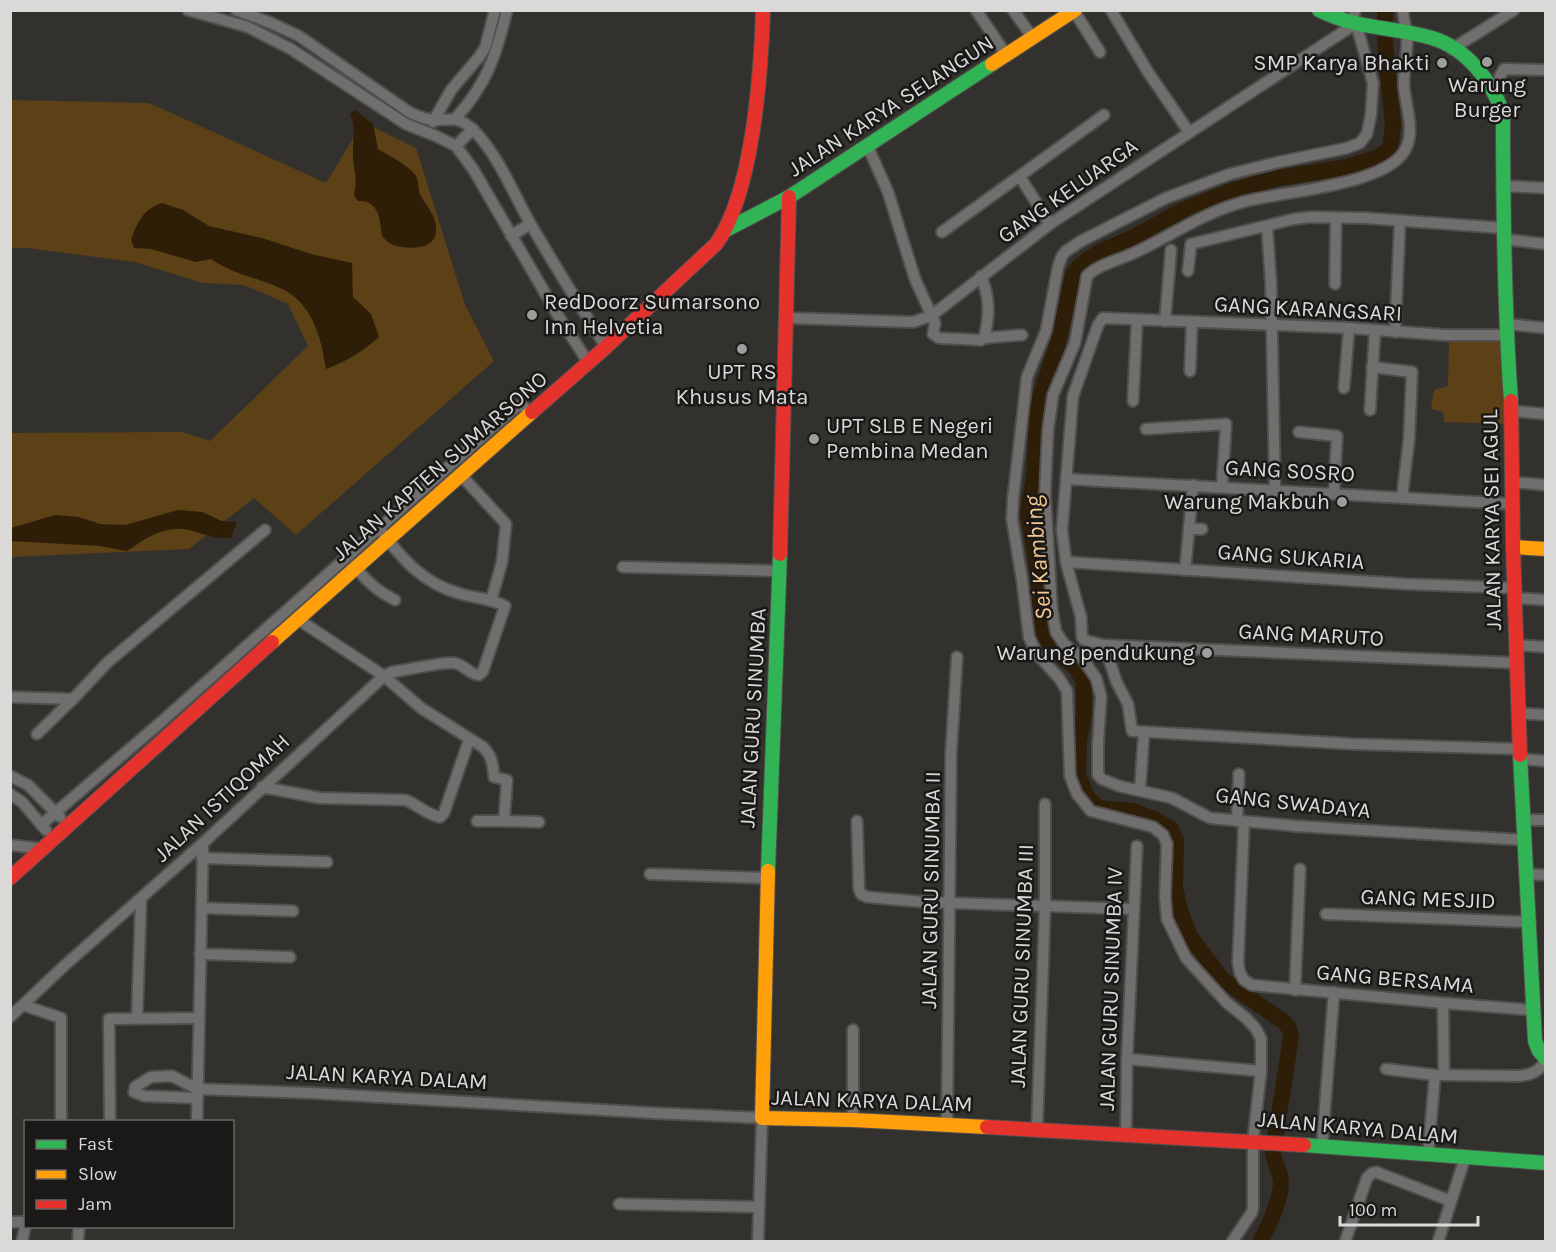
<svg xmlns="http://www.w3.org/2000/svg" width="1556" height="1252" font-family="Karla,sans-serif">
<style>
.green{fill:#5d4116}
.water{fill:#2e1e07}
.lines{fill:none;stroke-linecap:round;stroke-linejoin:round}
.river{stroke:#2e1e07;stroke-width:16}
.street-casing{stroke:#514f4d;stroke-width:14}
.fast-casing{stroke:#514f4d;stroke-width:16}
.slow-casing{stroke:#514f4d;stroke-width:16}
.jam-casing{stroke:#514f4d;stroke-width:16}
.street{stroke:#706f6e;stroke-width:10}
.fast{stroke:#30b455;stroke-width:14}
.slow{stroke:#ff9f0a;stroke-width:14}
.jam{stroke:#e5322d;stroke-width:14}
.poi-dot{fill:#a09e9c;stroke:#1a1917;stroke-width:2}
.labels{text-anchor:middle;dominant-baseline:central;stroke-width:5;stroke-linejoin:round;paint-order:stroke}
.poi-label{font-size:22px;fill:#dbd9d7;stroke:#1a1917;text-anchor:end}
.street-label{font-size:22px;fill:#dbd9d7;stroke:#1a1917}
.water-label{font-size:24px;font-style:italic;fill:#f4c78e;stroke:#1a1917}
</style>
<rect width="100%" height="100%" fill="#33312e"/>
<g class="green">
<path d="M11 100 149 103 326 183 363 122 416 148 465 305 494 361 296 535 254 498 189 549 11 557V433L182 432 210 441 308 346 288 304 244 285 203 283 135 262 28 248H11Z"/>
<path d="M1449 338H1503L1507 424 1444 422 1443 412 1431 409 1434 390 1448 386Z"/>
</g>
<g class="water">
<path d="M355 110 373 124 378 149C388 155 410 166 416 176 419 181 418 189 420 194 426 207 438 216 436 232 434 251 406 249 393 245 388 243 385 239 382 236 380 219 379 200 358 201L354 195C358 177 354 173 353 157 352 142 357 129 350 114Z"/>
<path d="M162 203 183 210 209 226 262 238 311 254 352 263 353 297 371 314 379 337C363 351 346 362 326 369 321 337 312 302 280 288 256 277 232 274 211 259L196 262 151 249 134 248 131 240C137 223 143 209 162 203Z"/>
<path d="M178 510 202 512 222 521 237 522 231 538C217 539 206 535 193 531 168 523 147 537 127 551L100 546 11 541V528L55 515 79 517 100 524 125 525Z"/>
</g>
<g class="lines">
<path class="river" d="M1260 1242C1269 1225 1281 1201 1281 1181 1280 1171 1274 1163 1273 1153L1291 1037 1289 1028 1284 1022 1222 979 1190 936 1180 910 1175 887 1176 840 1171 829 1154 819 1132 811 1099 808 1089 799 1084 790 1078 774 1079 741 1084 714V682L1076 668 1050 645 1044 634 1041 622 1038 572 1028 512 1034 477 1037 415 1041 394 1058 343 1073 275 1080 265 1099 252 1132 238 1181 211 1234 190 1279 178 1347 167 1376 158 1390 149 1393 126 1385 41V10"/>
<g class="street-casing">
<g id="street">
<path d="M188 10 248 27 291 49 406 124 436 136 456 146 473 169 559 317 588 362"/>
<path d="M236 10 271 23 299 36 409 112C417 116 426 120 435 120 446 120 456 117 466 124 493 143 513 193 530 223 554 265 580 306 606 347"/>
<path d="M976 10 1007 56"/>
<path d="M1013 10 1033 38"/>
<path d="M1111 10 1148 72 1189 132"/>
<path d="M1403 10C1403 20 1407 28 1407 37 1408 54 1403 71 1404 87 1406 106 1414 128 1407 146 1393 186 1280 191 1243 202 1203 213 1172 235 1136 252 1120 260 1099 264 1087 276L1075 343 1053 395 1048 430 1045 493 1052 610 1056 632 1064 644 1082 658 1096 678 1101 696 1098 744V775L1102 779 1119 786 1172 798 1210 818 1296 826 1524 840"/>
<path d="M1074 11 1100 52"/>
<path d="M1452 49 1514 10"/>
<path d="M1498 96 1500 76 1504 69 1546 70"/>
<path d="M455 119C487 84 496 56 507 10"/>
<path d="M433 122 451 90 479 57 485 48 495 10"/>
<path d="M456 146 473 129"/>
<path d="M868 147 888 192 915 279 935 323 933 334 939 338 981 340 984 338C990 316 990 298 981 276"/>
<path d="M1020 177 1050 224"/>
<path d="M1502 186 1546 188"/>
<path d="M1267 226 1271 284 1275 490"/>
<path d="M942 232 1104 115"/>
<path d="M511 236 530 224"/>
<path d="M1503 239 1546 244"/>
<path d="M1188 271 1191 244 1294 219 1311 217 1366 218 1503 228"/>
<path d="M1335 284 1336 218"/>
<path d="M788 318 913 322 931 316 1050 224 1352 26 1355 10"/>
<path d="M1165 321 1171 250"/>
<path d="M1506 324 1546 328"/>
<path d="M1395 332 1400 221"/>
<path d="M1506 335H1445L1349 328 1103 318 1098 325 1073 396 1062 530 1066 562 1081 617 1082 637 1084 640 1104 645 1517 663"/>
<path d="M984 338 1022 335"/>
<path d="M1372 367 1412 372 1409 440 1402 497"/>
<path d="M1190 371 1192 322"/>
<path d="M1344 388 1349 328"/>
<path d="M1133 401 1137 320"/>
<path d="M1370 410 1375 330"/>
<path d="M1512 411 1546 414"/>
<path d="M1146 429 1226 424 1222 487"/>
<path d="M1299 432 1337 436 1334 493"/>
<path d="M460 474 506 524 502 562 491 601"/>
<path d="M1066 479 1513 504"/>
<path d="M1513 482 1546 485"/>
<path d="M1189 529 1193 485"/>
<path d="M1066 562 1406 584 1514 588"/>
<path d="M623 567 780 571"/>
<path d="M356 568C367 582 378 592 395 600"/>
<path d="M1185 570 1189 529H1202"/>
<path d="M1515 598 1546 600"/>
<path d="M299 620 384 676 421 708 483 747C492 756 493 764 494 777L507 780 504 821 539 822"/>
<path d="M1104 645 1117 683 1128 704 1132 731 1353 744 1520 749"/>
<path d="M1516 645 1546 647"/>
<path d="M10 697 73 699 108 662 265 530"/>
<path d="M1518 713 1546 715"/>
<path d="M37 734 73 699"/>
<path d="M1520 759 1546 761"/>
<path d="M10 776 28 785 60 817"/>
<path d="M262 787 320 798 405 800C417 804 427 815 440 817L444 813 469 740"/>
<path d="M1140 789 1144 732"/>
<path d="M10 794 22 802 46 830"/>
<path d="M1524 820H1546"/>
<path d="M477 821H504"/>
<path d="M857 821 859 889 861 894 867 897 924 902 1133 909"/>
<path d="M1237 821 1239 774"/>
<path d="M1244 822 1238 963 1240 973 1244 980 1252 985 1443 1003 1533 1010"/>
<path d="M41 825 161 722 517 406H523L531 414"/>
<path d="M10 845 44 849"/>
<path d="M202 858 327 862"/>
<path d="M650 874 767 878"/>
<path d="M1525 874 1546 875"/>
<path d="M202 908 293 911"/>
<path d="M1326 914 1528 922"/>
<path d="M200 954 290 957"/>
<path d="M1295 990 1300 869"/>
<path d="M1443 1003 1444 1075"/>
<path d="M23 1005 61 1018V1122"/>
<path d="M10 1017 64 966 203 843 384 676 392 672C408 670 439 662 454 663 464 664 470 675 479 675L483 671 505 606C493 599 475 598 461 594 423 584 401 558 379 528"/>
<path d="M137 1018 141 899"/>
<path d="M1127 1059 1261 1071"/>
<path d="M1386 1069 1435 1075 1518 1076C1531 1075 1538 1072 1546 1061"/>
<path d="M197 1098 144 1096 134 1092 135 1087 151 1077 172 1076 197 1089 311 1093 654 1113 762 1118 758 1242"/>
<path d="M853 1120V1030"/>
<path d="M110 1122 109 1019 199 1018"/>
<path d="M197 1122 203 843"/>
<path d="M947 1125 951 754 957 657"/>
<path d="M1037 1129 1045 907V804"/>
<path d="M1126 1135 1127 1059 1137 846"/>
<path d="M1322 1146 1334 992"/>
<path d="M1428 1155 1435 1075"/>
<path d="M619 1204 758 1207"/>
<path d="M10 1222H26"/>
<path d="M22 1242 26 1222"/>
<path d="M78 1242 79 1226"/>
<path d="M1232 1242 1252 1212 1253 1207V1140L1261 1071V1039L1256 1029 1247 1019 1226 1002 1186 958 1167 919 1165 897 1167 844 1163 835 1153 827 1091 811 1077 794 1070 776 1067 691 1059 678 1037 654 1029 637 1022 580 1012 519 1013 499 1027 377 1046 331 1058 267 1062 256 1066 251 1083 240 1166 198 1230 174 1279 162 1347 148 1360 143 1367 134 1371 114 1373 83 1357 27"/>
<path d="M1345 1242 1367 1178 1372 1173 1376 1172 1451 1201"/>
<path d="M1438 1242 1465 1158"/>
</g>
</g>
<g class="fast-casing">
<g id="fast">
<path d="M1319 10C1359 30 1391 26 1432 38 1466 48 1491 80 1503 113 1503 209 1504 305 1511 401"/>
<path d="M726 230 789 197 992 64"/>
<path d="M1520 755 1535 1041 1539 1051 1546 1059"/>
<path d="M768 871 780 554"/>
<path d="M1304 1145 1546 1163"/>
</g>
</g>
<g class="slow-casing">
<g id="slow">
<path d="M992 64 1075 10"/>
<path d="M1513 547 1546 549"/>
<path d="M272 642 532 412"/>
<path d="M768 871 762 1118 853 1120 987 1127"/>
</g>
</g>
<g class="jam-casing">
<g id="jam">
<path d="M1511 401 1513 547 1520 755"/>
<path d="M532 412 606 347 716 244C753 193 761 73 763 10"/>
<path d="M780 554 789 197"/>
<path d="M10 878 272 642"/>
<path d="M987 1127 1304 1145"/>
</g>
</g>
<use href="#street" class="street"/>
<use href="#fast" class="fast"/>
<use href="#slow" class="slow"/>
<use href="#jam" class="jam"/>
</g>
<g class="poi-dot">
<circle cx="1487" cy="62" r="6"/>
<circle cx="1442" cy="63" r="6"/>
<circle cx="532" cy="315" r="6"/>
<circle cx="742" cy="349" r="6"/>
<circle cx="814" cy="439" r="6"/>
<circle cx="1342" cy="502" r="6"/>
<circle cx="1207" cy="653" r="6"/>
</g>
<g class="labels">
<g class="poi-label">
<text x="1430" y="63">SMP Karya Bhakti</text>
<text x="1487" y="85" text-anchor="middle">Warung<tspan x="1487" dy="25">Burger</tspan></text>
<text x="544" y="302" text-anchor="start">RedDoorz Sumarsono<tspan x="544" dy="25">Inn Helvetia</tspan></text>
<text x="742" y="372" text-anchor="middle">UPT RS<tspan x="742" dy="25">Khusus Mata</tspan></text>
<text x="826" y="426" text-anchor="start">UPT SLB E Negeri<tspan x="826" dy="25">Pembina Medan</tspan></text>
<text x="1330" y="502">Warung Makbuh</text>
<text x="1195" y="653">Warung pendukung</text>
</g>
<g class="street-label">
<text transform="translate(891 106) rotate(-33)">JALAN KARYA SELANGUN</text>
<text transform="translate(1068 191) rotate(-35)">GANG KELUARGA</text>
<text transform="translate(1308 309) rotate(3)">GANG KARANGSARI</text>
<text transform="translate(440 466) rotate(-41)">JALAN KAPTEN SUMARSONO</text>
<text transform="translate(1290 471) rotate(3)">GANG SOSRO</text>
<text transform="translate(1492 520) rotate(-91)">JALAN KARYA SEI AGUL</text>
<text transform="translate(1291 557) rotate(4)">GANG SUKARIA</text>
<text transform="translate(1311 635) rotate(3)">GANG MARUTO</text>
<text transform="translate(753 718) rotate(-87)">JALAN GURU SINUMBA</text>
<text transform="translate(222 798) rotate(-43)">JALAN ISTIQOMAH</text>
<text transform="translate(1293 803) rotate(6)">GANG SWADAYA</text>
<text transform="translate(931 890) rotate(-89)">JALAN GURU SINUMBA II</text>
<text transform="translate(1428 899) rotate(2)">GANG MESJID</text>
<text transform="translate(1022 966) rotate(-88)">JALAN GURU SINUMBA III</text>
<text transform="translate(1395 979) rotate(5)">GANG BERSAMA</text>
<text transform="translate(1111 989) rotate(-88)">JALAN GURU SINUMBA IV</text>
<text transform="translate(387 1077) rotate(3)">JALAN KARYA DALAM</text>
<text transform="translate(872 1101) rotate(2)">JALAN KARYA DALAM</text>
<text transform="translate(1358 1128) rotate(5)">JALAN KARYA DALAM</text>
</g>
<g class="water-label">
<text transform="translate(1038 558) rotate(-95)">Sei Kambing</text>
</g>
</g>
<rect width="1556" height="1252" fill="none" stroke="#dbd9d7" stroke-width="24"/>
<rect x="24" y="1120" width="210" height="108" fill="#1a1917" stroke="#676664" stroke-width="1.5"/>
<rect x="36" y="1140" width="30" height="9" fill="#30b455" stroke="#676664" stroke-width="1.5"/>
<text x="78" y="1150" font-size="18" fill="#dbd9d7">Fast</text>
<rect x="36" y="1170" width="30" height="9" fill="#ff9f0a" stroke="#676664" stroke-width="1.5"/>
<text x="78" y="1180" font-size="18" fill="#dbd9d7">Slow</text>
<rect x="36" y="1200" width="30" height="9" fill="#e5322d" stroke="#676664" stroke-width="1.5"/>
<text x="78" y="1210" font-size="18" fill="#dbd9d7">Jam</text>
<path d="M1340 1216v9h138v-9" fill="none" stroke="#dbd9d7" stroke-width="3"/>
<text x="1349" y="1216" font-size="18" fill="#dbd9d7" stroke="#1a1917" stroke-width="4.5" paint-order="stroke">100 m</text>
</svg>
